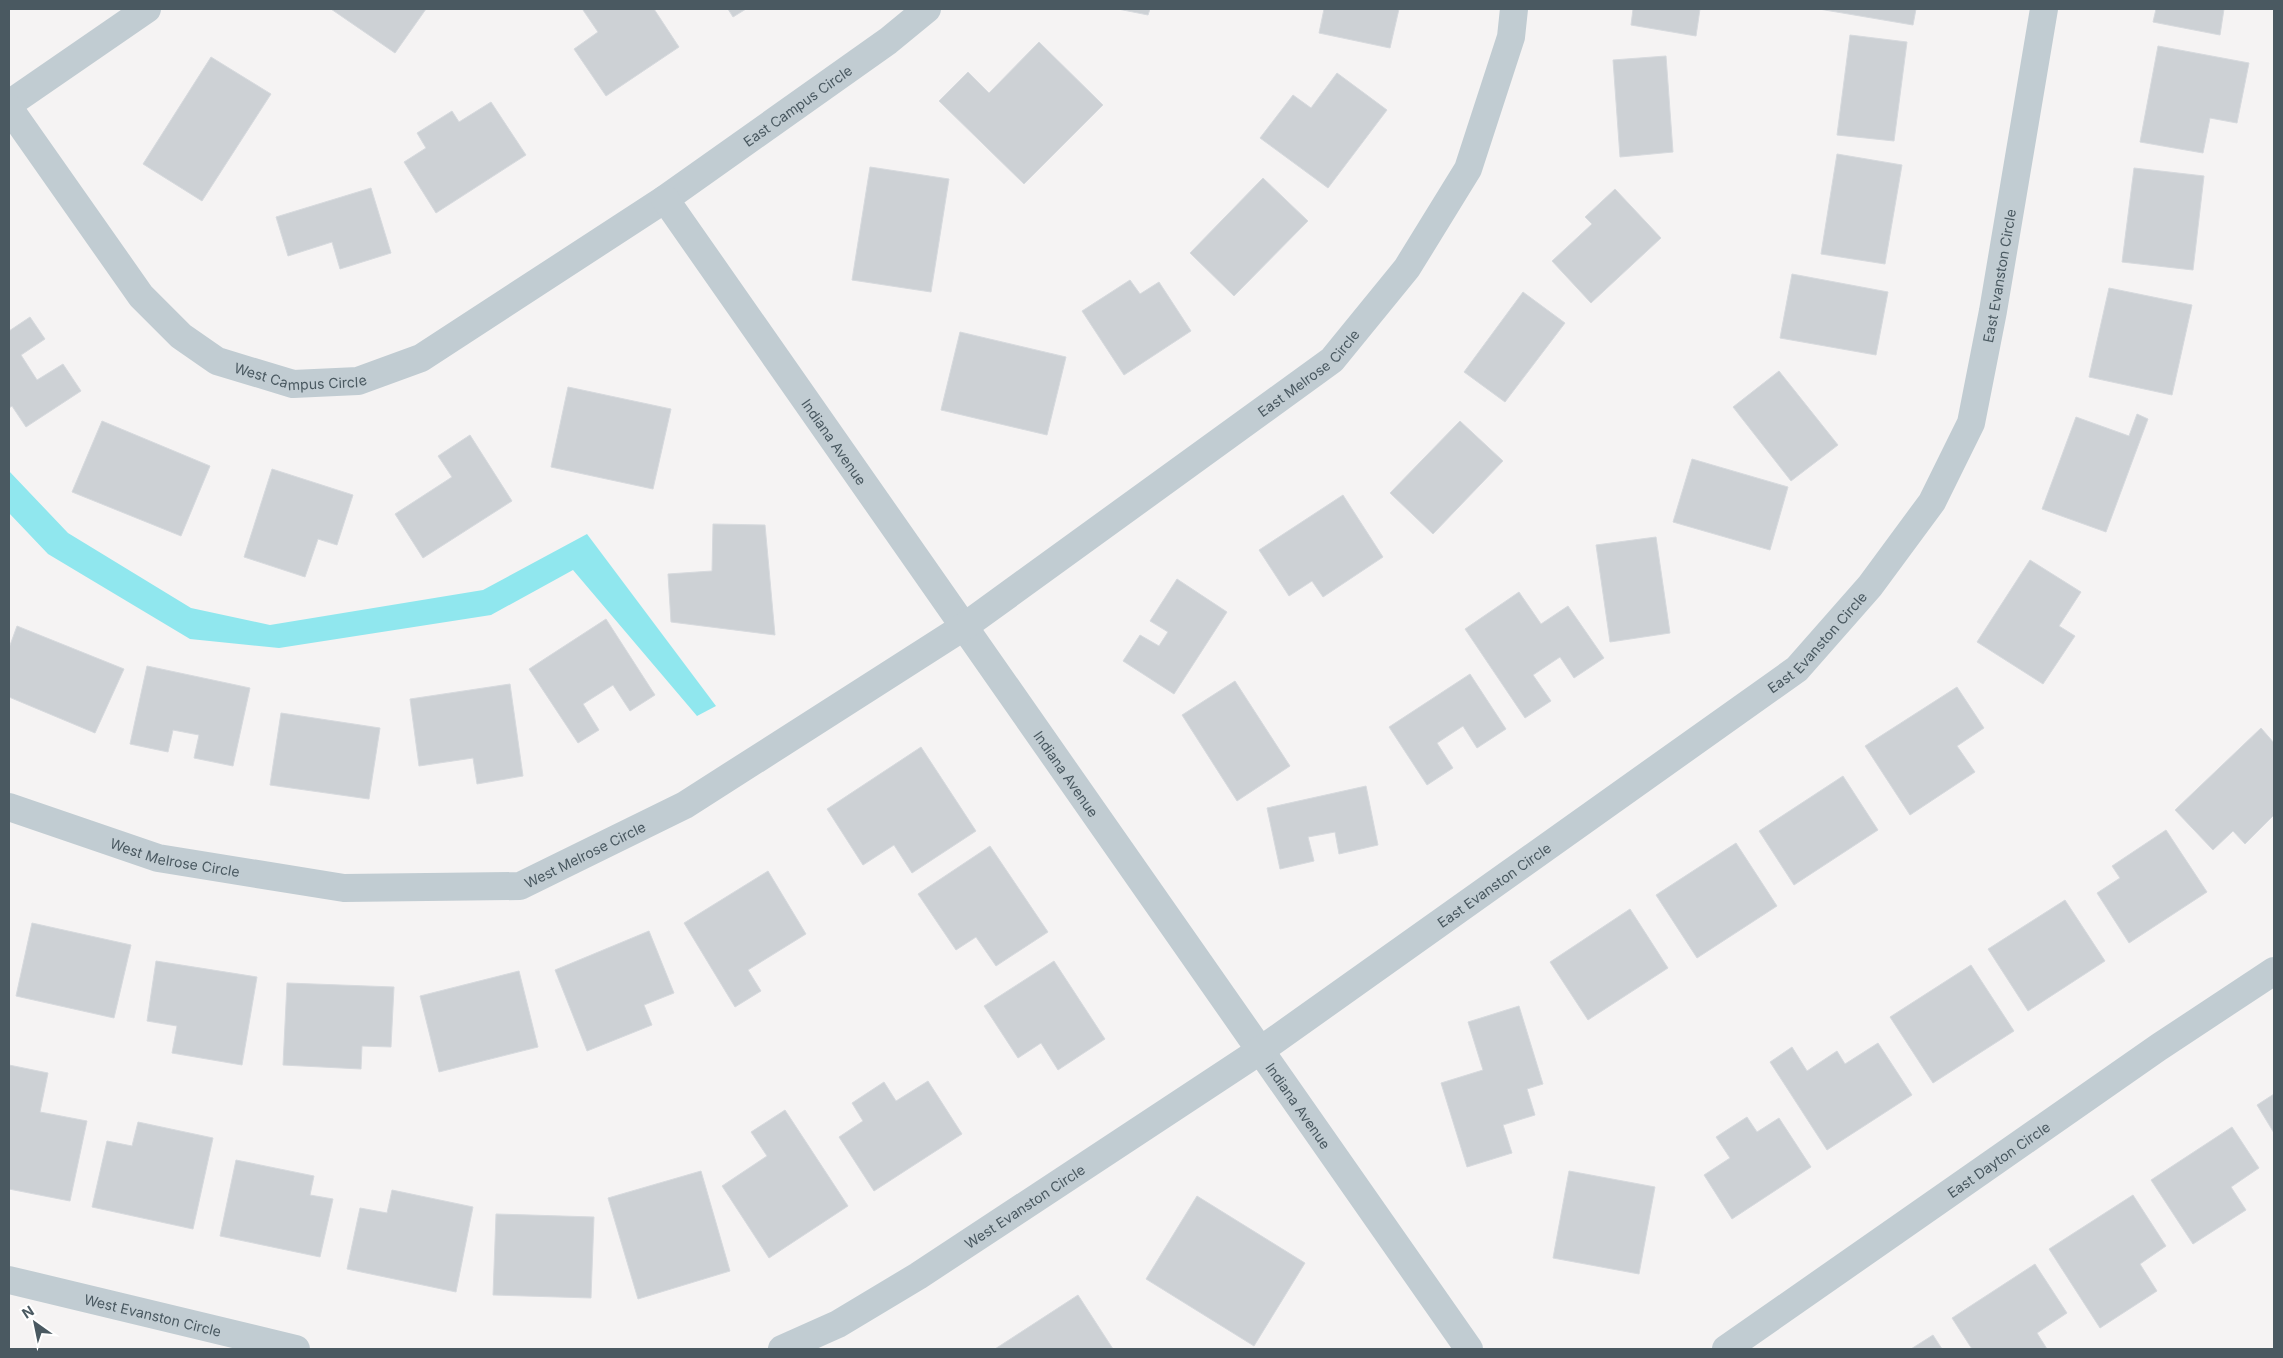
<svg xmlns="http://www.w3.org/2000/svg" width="2283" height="1358" font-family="Inter,sans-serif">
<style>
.water{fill:#90e7ee}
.building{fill:#cdd1d5;stroke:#d7dade}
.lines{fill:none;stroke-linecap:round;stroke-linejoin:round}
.minor{stroke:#c1ccd2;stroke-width:28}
.labels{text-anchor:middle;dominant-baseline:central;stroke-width:4;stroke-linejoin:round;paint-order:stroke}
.street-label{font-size:14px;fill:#4a5961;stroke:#fff}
</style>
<rect width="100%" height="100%" fill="#f5f3f3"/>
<path class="water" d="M9 471 68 533 191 608 270 625 483 590 587 534 716 706 697 716 573 570 491 615 279 648 190 639 48 554 9 513Z"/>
<g class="building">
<path d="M331 9H426L395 53Z"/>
<path d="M585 9H654L679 47 606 96 574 49 598 32 583 10Z"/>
<path d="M728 9H746L733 17Z"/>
<path d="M1118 9H1150L1148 15Z"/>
<path d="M1324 9H1399L1390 48 1319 33Z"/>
<path d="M1633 9H1700L1696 36 1631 25Z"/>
<path d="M1819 9H1916L1913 25Z"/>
<path d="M2156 9H2224L2220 35 2153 22Z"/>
<path d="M1850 35 1907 42 1894 141 1837 135Z"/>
<path d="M1039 42 1103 105 1024 184 939 101 968 72 989 93Z"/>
<path d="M2158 46 2249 63 2237 123 2210 118 2203 153 2140 142Z"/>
<path d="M1666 56 1673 152 1620 157 1613 60Z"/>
<path d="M211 57 271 94 202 201 143 164Z"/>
<path d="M1337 73 1387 110 1328 188 1260 138 1293 95 1311 108Z"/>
<path d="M491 102 526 155 436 213 404 162 426 148 417 133 452 111 459 122Z"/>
<path d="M1837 154 1902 165 1885 264 1821 254Z"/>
<path d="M870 167 949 179 931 292 852 280Z"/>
<path d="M2134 168 2204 176 2193 270 2122 262Z"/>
<path d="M1263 178 1308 221 1234 296 1190 253Z"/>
<path d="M371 188 391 253 340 269 332 242 288 256 276 217Z"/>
<path d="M1615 189 1661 238 1591 303 1552 261 1592 224 1585 217Z"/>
<path d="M1792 274 1888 292 1876 355 1780 338Z"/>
<path d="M1130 280 1140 294 1159 282 1191 331 1124 375 1082 311Z"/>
<path d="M2109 288 2192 305 2172 395 2089 377Z"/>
<path d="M1523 292 1565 323 1505 402 1464 372Z"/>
<path d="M30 317 45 339 21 355 37 380 63 364 81 391 26 427 12 406 9 408V331Z"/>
<path d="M960 332 1066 357 1047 435 941 410Z"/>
<path d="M1779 371 1838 445 1791 481 1733 407Z"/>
<path d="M568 387 671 409 653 489 551 467Z"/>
<path d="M2137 414 2148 419 2106 532 2042 509 2076 417 2129 436Z"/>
<path d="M102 421 210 466 181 536 72 492Z"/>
<path d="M1460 421 1503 461 1433 534 1390 493Z"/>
<path d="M470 435 512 501 423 558 395 514 452 477 438 456Z"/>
<path d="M1692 459 1788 487 1770 550 1673 522Z"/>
<path d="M272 469 353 495 337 545 318 539 305 577 244 557Z"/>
<path d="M1343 495 1383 557 1323 597 1312 581 1289 596 1259 550Z"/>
<path d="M713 524 765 525 775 635 671 622 668 574 712 571Z"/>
<path d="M1656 537 1670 633 1610 642 1596 545Z"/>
<path d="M2030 560 2081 592 2059 626 2075 636 2043 684 1977 642Z"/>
<path d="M1177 579 1227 612 1174 694 1123 661 1140 635 1159 646 1168 632 1150 621Z"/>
<path d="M1519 592 1541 624 1568 606 1604 658 1574 678 1560 657 1533 675 1551 701 1525 718 1465 629Z"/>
<path d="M606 619 655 695 630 711 613 685 583 704 599 730 578 743 529 669Z"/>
<path d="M17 626 124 669 95 733 9 697V648Z"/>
<path d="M147 666 250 688 233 766 194 758 199 735 173 730 168 752 130 744Z"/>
<path d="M1470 674 1506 729 1477 748 1463 726 1437 743 1453 768 1427 785 1389 727Z"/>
<path d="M1235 681 1290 766 1237 801 1182 715Z"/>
<path d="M510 684 523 776 477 784 473 758 419 766 410 699Z"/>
<path d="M1957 687 1984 728 1957 746 1975 772 1910 815 1865 746Z"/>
<path d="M281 713 380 728 369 799 270 785Z"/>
<path d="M2261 728 2274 743V815L2245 844 2233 831 2213 850 2175 810Z"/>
<path d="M921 747 976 831 912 873 894 845 863 865 827 809Z"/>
<path d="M1843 776 1878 830 1794 885 1759 831Z"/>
<path d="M1366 786 1378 845 1339 854 1335 832 1308 837 1314 861 1280 869 1267 808Z"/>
<path d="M2166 830 2207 892 2129 943 2097 893 2120 878 2112 866Z"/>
<path d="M1736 843 1777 906 1697 958 1656 895Z"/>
<path d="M990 846 1048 932 996 966 976 937 956 950 918 894Z"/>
<path d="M768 871 806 934 748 970 761 991 735 1007 684 923Z"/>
<path d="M2065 900 2105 961 2028 1011 1988 949Z"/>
<path d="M1630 909 1668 968 1588 1020 1550 962Z"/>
<path d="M32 923 131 945 114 1018 16 996Z"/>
<path d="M649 931 674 993 644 1005 652 1025 587 1051 555 970Z"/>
<path d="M156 961 257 977 242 1065 172 1053 177 1026 147 1021Z"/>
<path d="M1054 961 1105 1039 1058 1070 1041 1043 1018 1058 984 1006Z"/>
<path d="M1971 965 2014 1031 1933 1083 1890 1017Z"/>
<path d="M519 971 538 1047 439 1072 420 996Z"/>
<path d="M287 983 394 987 391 1047 362 1046 361 1069 283 1065Z"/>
<path d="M1519 1006 1543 1084 1527 1089 1535 1115 1503 1125 1512 1153 1467 1167 1441 1083 1483 1070 1468 1022Z"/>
<path d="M1878 1043 1912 1095 1827 1150 1770 1062 1792 1047 1807 1071 1837 1051 1845 1064Z"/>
<path d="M9 1065 48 1073 40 1112 87 1121 70 1201 9 1189Z"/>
<path d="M928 1081 962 1134 874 1191 839 1137 863 1121 852 1103 884 1082 896 1101Z"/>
<path d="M2274 1094V1133L2257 1105Z"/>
<path d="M785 1110 848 1206 769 1258 722 1186 767 1156 751 1132Z"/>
<path d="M1747 1117 1757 1132 1779 1118 1811 1167 1732 1219 1704 1175 1730 1158 1716 1137Z"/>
<path d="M138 1122 213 1138 193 1229 92 1207 107 1141 132 1146Z"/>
<path d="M2232 1127 2259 1168 2231 1187 2246 1210 2193 1244 2151 1180Z"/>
<path d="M236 1160 314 1176 310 1195 333 1199 320 1257 220 1236Z"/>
<path d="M701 1171 730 1271 638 1299 608 1198Z"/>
<path d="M1569 1171 1655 1187 1639 1274 1553 1258Z"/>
<path d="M392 1190 473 1207 456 1292 347 1269 360 1208 387 1213Z"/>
<path d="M2133 1195 2166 1246 2140 1264 2157 1291 2100 1328 2049 1249Z"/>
<path d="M1197 1196 1305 1263 1254 1346 1146 1279Z"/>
<path d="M496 1214 594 1217 591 1298 493 1295Z"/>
<path d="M2035 1264 2067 1313 2037 1333 2047 1349H1972L1952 1318Z"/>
<path d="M1078 1295 1113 1349H995Z"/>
<path d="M1933 1335 1942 1349H1911Z"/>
</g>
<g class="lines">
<g class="minor">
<path d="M9 104 147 9"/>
<path id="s1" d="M9 108 141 296 181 336 217 361 293 384 358 381 421 358 665 199 888 41 927 9"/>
<path id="s2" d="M665 199 1469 1349"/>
<path id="s3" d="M9 807 158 858 344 888 520 886 685 805 965 626 1332 360 1407 268 1468 169 1511 37 1514 9"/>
<path id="s4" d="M9 1280 296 1349"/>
<path id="s5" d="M782 1349 838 1324 918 1276 1261 1050 1797 669 1870 586 1932 502 1971 423 1993 311 2044 9"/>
<path id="s6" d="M1726 1349 2159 1047 2274 971"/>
</g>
</g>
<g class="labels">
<g class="street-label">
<text stroke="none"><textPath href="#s1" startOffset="995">East Campus Circle</textPath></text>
<text stroke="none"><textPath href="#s5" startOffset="1676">East Evanston Circle</textPath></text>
<text stroke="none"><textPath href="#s1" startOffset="416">West Campus Circle</textPath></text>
<text stroke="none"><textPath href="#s3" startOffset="1465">East Melrose Circle</textPath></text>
<text stroke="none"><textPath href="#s2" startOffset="296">Indiana Avenue</textPath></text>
<text stroke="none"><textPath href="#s5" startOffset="1256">East Evanston Circle</textPath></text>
<text stroke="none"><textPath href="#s2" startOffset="701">Indiana Avenue</textPath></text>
<text stroke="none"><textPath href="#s3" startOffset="594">West Melrose Circle</textPath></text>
<text stroke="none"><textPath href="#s3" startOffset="174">West Melrose Circle</textPath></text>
<text stroke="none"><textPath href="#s5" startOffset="851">East Evanston Circle</textPath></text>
<text stroke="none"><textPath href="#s2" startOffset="1106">Indiana Avenue</textPath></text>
<text stroke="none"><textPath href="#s6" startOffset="332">East Dayton Circle</textPath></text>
<text stroke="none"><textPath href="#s5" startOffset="282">West Evanston Circle</textPath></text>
<text stroke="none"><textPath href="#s4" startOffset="148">West Evanston Circle</textPath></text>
</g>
</g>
<rect width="2283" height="1358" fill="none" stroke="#4a5961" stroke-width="20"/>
<g transform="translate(35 1323) rotate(327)" stroke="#ffffff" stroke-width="4" paint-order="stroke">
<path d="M0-4L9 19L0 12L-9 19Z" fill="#4a5961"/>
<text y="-8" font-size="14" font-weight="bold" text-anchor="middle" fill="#4a5961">N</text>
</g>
</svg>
